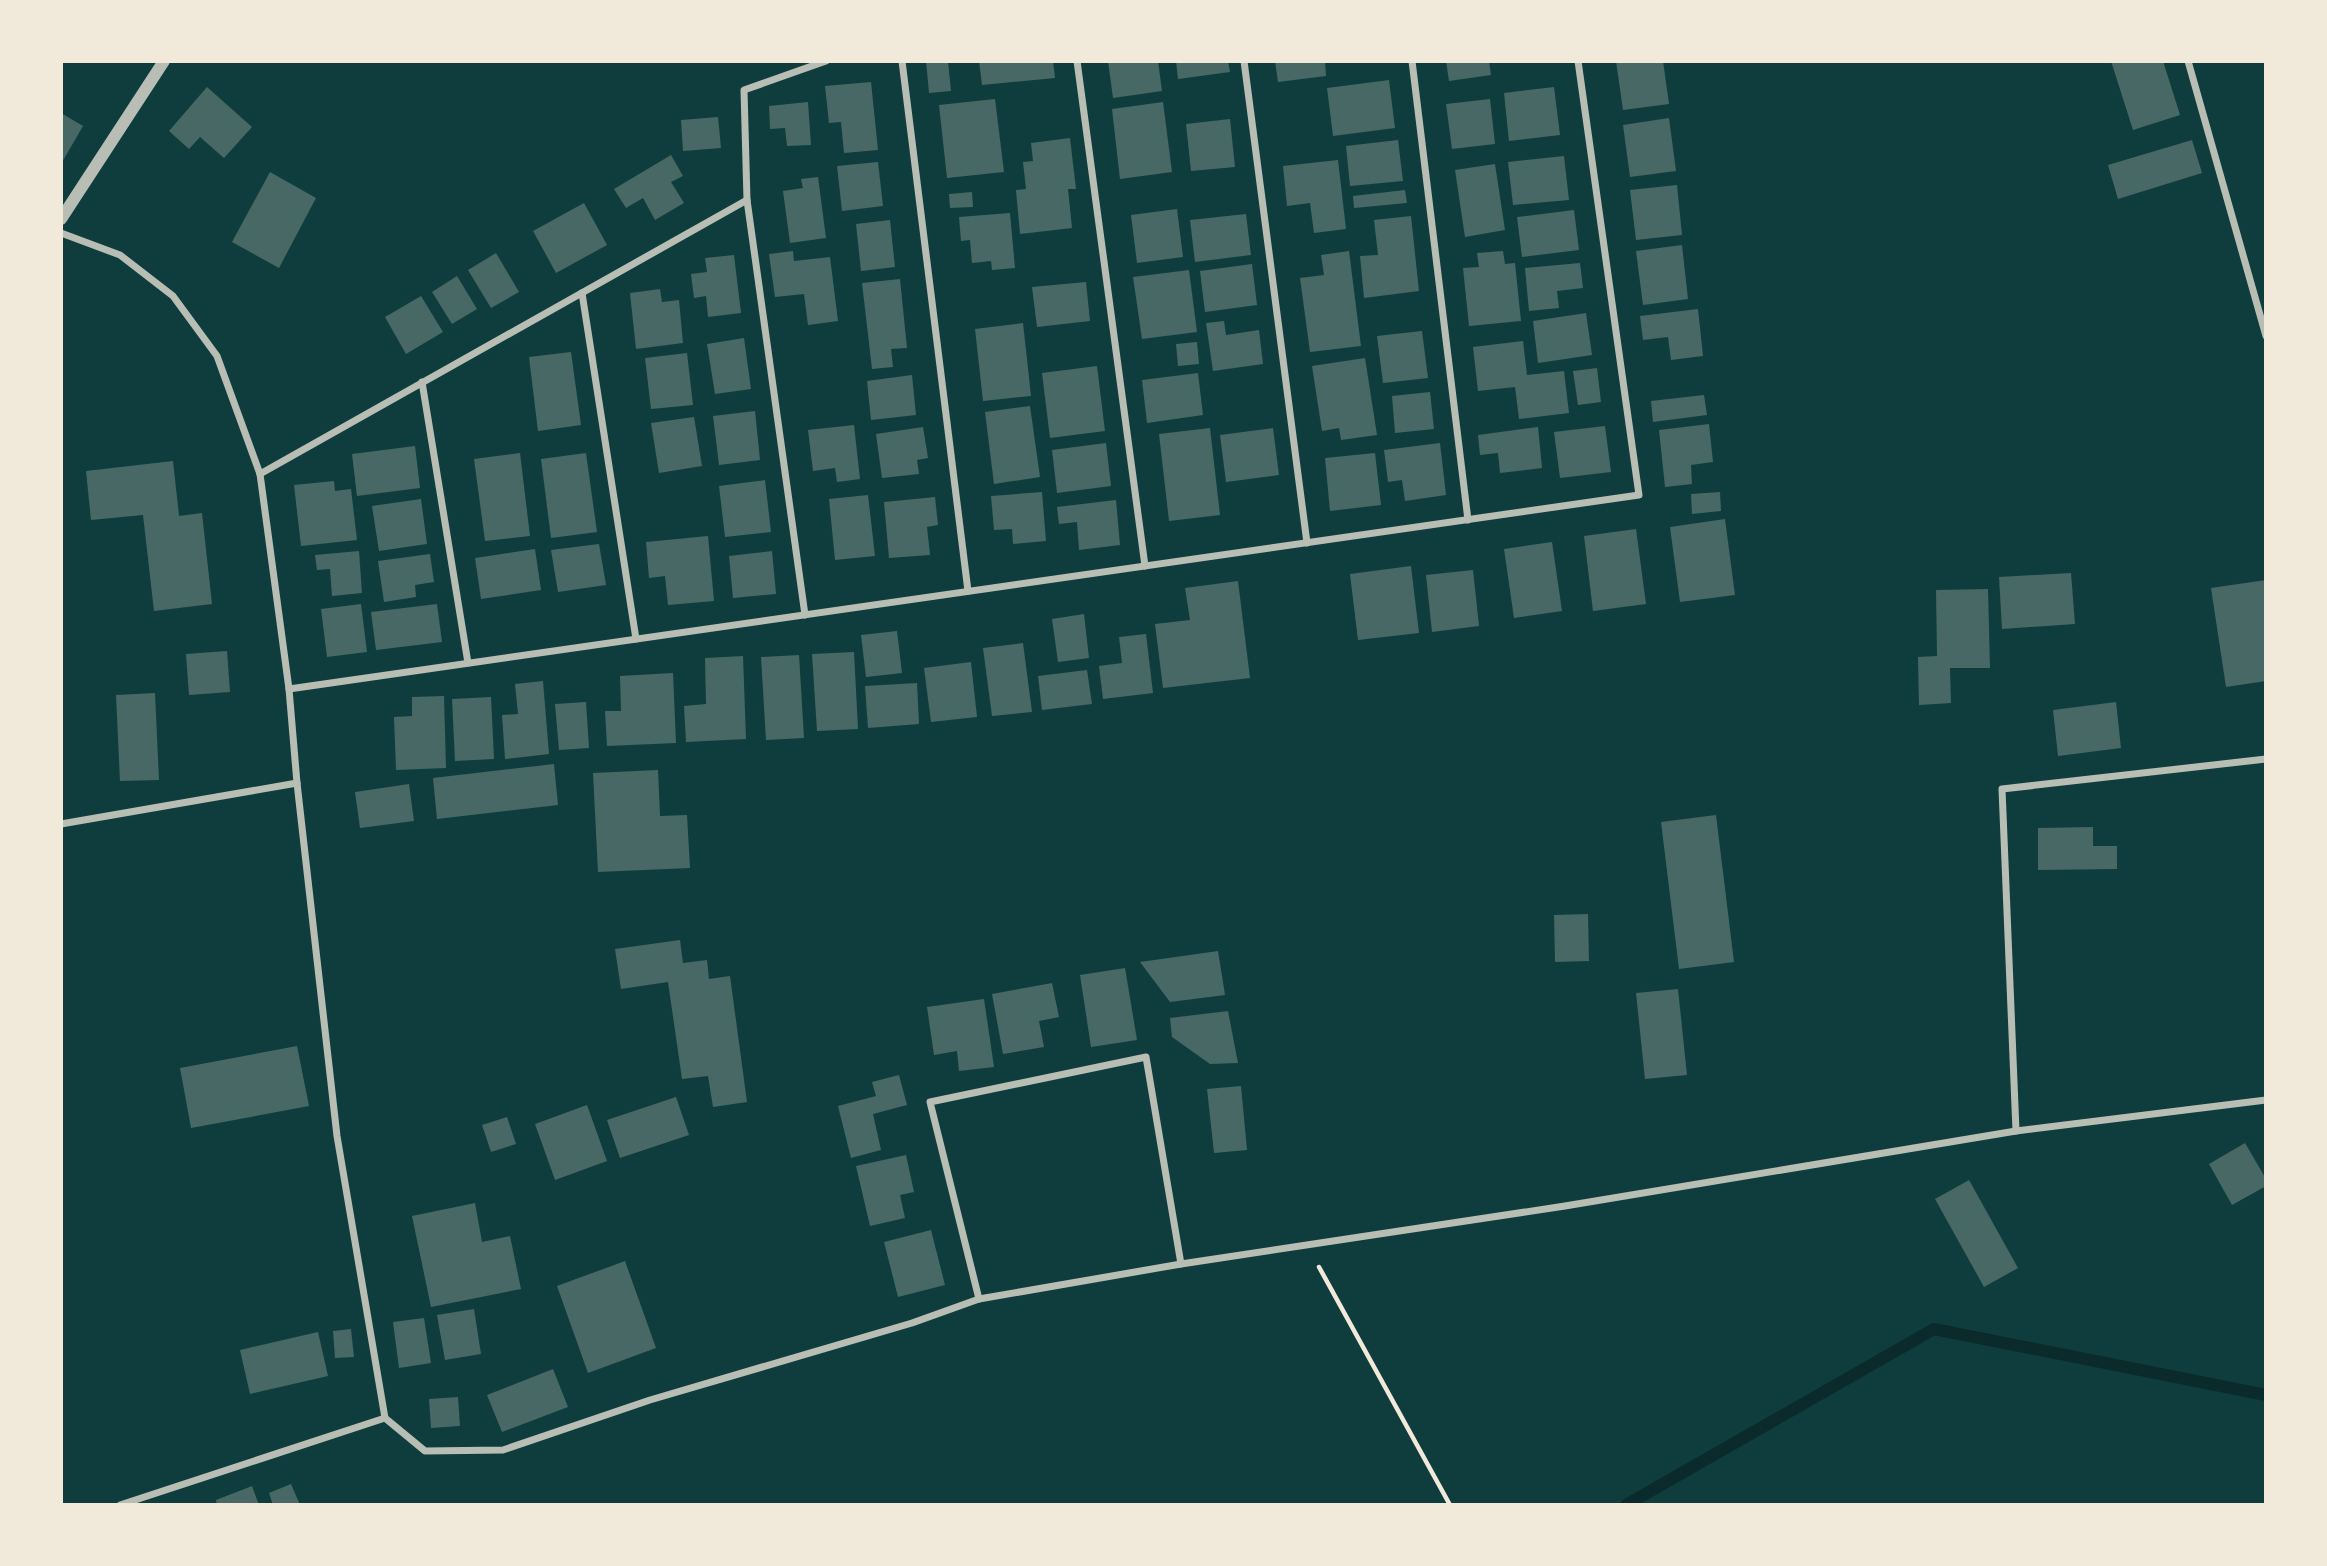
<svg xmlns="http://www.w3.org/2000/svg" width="2327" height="1566" font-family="Bitter,serif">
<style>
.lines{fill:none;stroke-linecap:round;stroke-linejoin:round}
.stream{stroke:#0a2a2b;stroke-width:12}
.building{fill:#486865}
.path{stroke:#f1e9da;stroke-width:4.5}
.minor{stroke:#b8beb3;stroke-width:7}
.tertiary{stroke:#b8beb3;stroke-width:12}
</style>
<rect width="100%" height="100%" fill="#0f3d3e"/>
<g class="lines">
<path class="stream" d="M1626 1505 1934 1329 2266 1395"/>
</g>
<g class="building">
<path d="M926 61H948L951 91 929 93Z"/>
<path d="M979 61H1053L1055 78 982 85Z"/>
<path d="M1108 61H1158L1162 91 1113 98Z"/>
<path d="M1176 61H1228L1230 72 1178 79Z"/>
<path d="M1275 61H1325L1326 76 1278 82Z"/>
<path d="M1446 61H1489L1491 75 1449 81Z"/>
<path d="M1616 61H1663L1669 104 1623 110Z"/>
<path d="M2111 61H2163L2180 115 2133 130Z"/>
<path d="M1389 80 1395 128 1333 136 1327 88Z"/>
<path d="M871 82 878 150 844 153 841 122 829 123 825 86Z"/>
<path d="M207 87 252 127 224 158 200 137 189 149 169 131Z"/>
<path d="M1554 87 1560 135 1509 141 1504 93Z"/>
<path d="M995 99 1004 172 947 178 939 105Z"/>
<path d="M1490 99 1495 144 1452 149 1446 104Z"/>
<path d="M808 102 811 145 787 146 785 128 770 129 769 106Z"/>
<path d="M1163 102 1172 172 1120 179 1112 109Z"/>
<path d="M61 113 83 126 61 164Z"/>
<path d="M718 117 721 148 683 151 681 120Z"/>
<path d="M1669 118 1676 171 1630 177 1623 125Z"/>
<path d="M1230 119 1235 167 1191 171 1186 124Z"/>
<path d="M1070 138 1076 189H1068L1072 228 1020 234 1016 190 1026 189 1023 162 1033 161 1031 143Z"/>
<path d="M1398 140 1403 181 1350 186 1346 146Z"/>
<path d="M2192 140 2202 173 2118 199 2108 165Z"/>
<path d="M671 155 683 176 671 182 684 203 655 220 643 198 626 208 614 189Z"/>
<path d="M1564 156 1569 200 1513 205 1508 162Z"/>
<path d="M1338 160 1346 229 1314 233 1310 203 1287 206 1283 166Z"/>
<path d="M878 162 883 206 842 211 837 166Z"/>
<path d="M1495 164 1505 230 1465 237 1455 170Z"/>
<path d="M270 172 316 198 279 268 232 242Z"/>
<path d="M818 177 826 238 790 243 783 191 803 188 801 179Z"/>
<path d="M1677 185 1682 235 1636 240 1630 190Z"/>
<path d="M1405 190 1407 203 1354 208 1353 196Z"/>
<path d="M972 192 973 207 950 208 949 194Z"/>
<path d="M584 203 607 245 556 273 533 231Z"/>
<path d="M1177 209 1183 257 1137 263 1131 215Z"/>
<path d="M1574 210 1579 250 1522 257 1517 217Z"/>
<path d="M1010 213 1015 268 992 270 991 261 972 263 970 240 961 241 959 217Z"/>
<path d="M1246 214 1251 255 1195 262 1190 220Z"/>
<path d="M1411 216 1419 291 1364 298 1360 256 1378 255 1374 220Z"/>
<path d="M890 220 895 267 861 271 856 224Z"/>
<path d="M1682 245 1688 299 1643 305 1636 251Z"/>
<path d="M793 251 794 261 830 257 838 321 808 325 804 294 775 297 769 254Z"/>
<path d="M1349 251 1361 346 1310 352 1300 278 1324 275 1321 255Z"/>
<path d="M1503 251 1505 264 1515 263 1521 321 1469 326 1463 268 1479 267 1477 253Z"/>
<path d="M496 253 519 292 491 308 468 270Z"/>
<path d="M734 255 741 313 708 317 706 296 694 298 691 274 707 272 705 258Z"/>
<path d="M1580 263 1583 288 1557 291 1559 308 1529 311 1525 268Z"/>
<path d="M1252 264 1257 305 1205 312 1200 271Z"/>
<path d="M1189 270 1197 332 1142 339 1133 277Z"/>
<path d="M457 276 477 309 452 324 432 292Z"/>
<path d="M900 279 907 348 891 349 893 367 872 369 862 283Z"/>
<path d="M1086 282 1090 321 1037 327 1032 287Z"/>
<path d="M660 289 662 302 679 300 683 343 636 349 630 293Z"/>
<path d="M421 296 443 332 406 354 385 317Z"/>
<path d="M1698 309 1703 356 1671 360 1668 337 1643 340 1640 316Z"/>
<path d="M1586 313 1592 355 1538 363 1533 321Z"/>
<path d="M1224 321 1226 335 1259 330 1263 364 1213 371 1206 323Z"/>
<path d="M1023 323 1031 396 983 401 975 329Z"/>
<path d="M1422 331 1428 378 1383 383 1377 336Z"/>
<path d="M744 338 751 389 715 394 707 344Z"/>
<path d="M1523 341 1527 375 1564 371 1569 413 1519 419 1515 387 1478 391 1473 347Z"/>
<path d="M1197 342 1199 364 1178 366 1176 344Z"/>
<path d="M571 352 581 425 538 431 529 357Z"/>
<path d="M687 353 693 405 651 409 645 358Z"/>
<path d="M1365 358 1377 435 1341 440 1339 428 1322 431 1312 366Z"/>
<path d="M1097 366 1105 431 1050 438 1042 373Z"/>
<path d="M1597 368 1601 402 1578 405 1573 371Z"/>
<path d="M1198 373 1203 415 1147 423 1142 380Z"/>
<path d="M912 375 916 415 871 420 867 381Z"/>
<path d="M1430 392 1434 429 1395 433 1392 396Z"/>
<path d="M1704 395 1707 415 1653 422 1651 401Z"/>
<path d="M1030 406 1040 477 994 484 985 412Z"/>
<path d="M755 411 760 460 719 465 713 416Z"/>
<path d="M694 417 702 466 659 473 651 423Z"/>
<path d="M1709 424 1713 462 1691 465 1692 484 1665 487 1659 430Z"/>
<path d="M854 425 860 479 837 482 835 468 813 471 808 430Z"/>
<path d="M1605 426 1611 472 1560 478 1554 432Z"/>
<path d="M923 427 928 458 917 460 919 474 882 478 876 434Z"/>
<path d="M1538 427 1542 468 1500 473 1498 453 1480 455 1478 435Z"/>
<path d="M1210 428 1220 515 1169 521 1159 434Z"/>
<path d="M1273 428 1279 475 1226 482 1220 435Z"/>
<path d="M1106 443 1111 486 1057 493 1052 450Z"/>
<path d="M1440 443 1446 495 1405 501 1402 480 1388 482 1384 450Z"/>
<path d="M415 446 420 488 357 496 352 454Z"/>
<path d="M520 453 530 536 485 541 474 459Z"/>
<path d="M586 453 597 532 551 538 541 459Z"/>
<path d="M1375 453 1381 505 1330 511 1325 458Z"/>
<path d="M173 461 179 516 202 513 212 604 154 611 143 515 91 520 86 471Z"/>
<path d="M765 480 771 532 725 537 719 486Z"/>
<path d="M334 481 335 491 351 489 357 540 301 546 294 485Z"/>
<path d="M1042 492 1046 541 1013 544 1012 529 994 530 991 496Z"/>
<path d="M1720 492 1721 511 1692 514 1691 494Z"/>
<path d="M868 495 875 556 835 560 829 499Z"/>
<path d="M935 497 938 525 927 527 930 555 889 558 884 502Z"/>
<path d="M421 499 427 544 379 551 372 506Z"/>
<path d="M1116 500 1120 545 1079 550 1077 522 1059 524 1057 507Z"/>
<path d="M1725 519 1735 595 1680 602 1670 527Z"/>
<path d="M1636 529 1646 604 1593 611 1584 536Z"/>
<path d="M708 536 714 601 668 605 665 576 649 578 646 542Z"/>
<path d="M1552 542 1562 611 1514 618 1504 549Z"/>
<path d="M599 544 606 585 558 592 551 550Z"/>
<path d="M535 549 541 590 481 599 475 558Z"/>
<path d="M359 551 362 593 332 596 330 569 317 570 315 555Z"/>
<path d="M772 551 776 594 733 598 729 556Z"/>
<path d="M430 554 434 582 415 585 416 597 384 602 378 561Z"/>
<path d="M1411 566 1419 633 1358 640 1350 574Z"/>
<path d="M1473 570 1479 626 1432 632 1426 575Z"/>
<path d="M2071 573 2075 624 2002 629 1999 577Z"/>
<path d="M2266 580V681L2226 687 2211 588Z"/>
<path d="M1238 581 1250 678 1163 688 1155 624 1190 620 1185 588Z"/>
<path d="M1988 589 1990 668H1950L1951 703 1919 705 1918 657 1937 656 1936 590Z"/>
<path d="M361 604 367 652 327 657 321 609Z"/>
<path d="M437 604 442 642 376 650 371 612Z"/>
<path d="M1084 614 1089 658 1058 662 1052 619Z"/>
<path d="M897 631 902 673 866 677 861 635Z"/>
<path d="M1146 634 1153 693 1103 699 1099 666 1122 663 1119 637Z"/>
<path d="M1023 643 1032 712 992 716 983 648Z"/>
<path d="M227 651 230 692 189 695 186 654Z"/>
<path d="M854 652 858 729 817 731 812 654Z"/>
<path d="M799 655 804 738 766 740 761 657Z"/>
<path d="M743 656 746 739 686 742 684 706 706 704 705 658Z"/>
<path d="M971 662 977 717 931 722 924 668Z"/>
<path d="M1087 670 1092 704 1042 710 1038 676Z"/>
<path d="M673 673 676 743 607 746 605 711H621L620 676Z"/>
<path d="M543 681 549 754 505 759 502 715 518 714 515 684Z"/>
<path d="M917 683 919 724 868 728 865 686Z"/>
<path d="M155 693 159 780 120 781 116 695Z"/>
<path d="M444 696 446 768 396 770 394 717 412 716V697Z"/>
<path d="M491 697 494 759 455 761 452 699Z"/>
<path d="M586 702 589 748 559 750 555 704Z"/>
<path d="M2116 702 2121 748 2058 756 2053 710Z"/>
<path d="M554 764 558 805 437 819 433 778Z"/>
<path d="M658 770 660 816 687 815 690 868 598 872 593 773Z"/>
<path d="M409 784 414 821 360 828 355 792Z"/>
<path d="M1716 815 1734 962 1679 969 1661 822Z"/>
<path d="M2093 827V846H2117V869L2038 870V828Z"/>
<path d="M1588 914 1589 961 1555 962 1554 915Z"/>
<path d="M680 940 683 963 707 960 709 979 730 976 747 1102 713 1107 708 1076 682 1079 668 982 621 989 615 949Z"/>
<path d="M1218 951 1225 995 1170 1002 1140 962Z"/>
<path d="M1125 968 1137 1040 1091 1047 1080 975Z"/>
<path d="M1052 983 1059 1017 1039 1021 1044 1047 1003 1054 992 994Z"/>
<path d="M1678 989 1687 1075 1645 1079 1636 993Z"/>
<path d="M984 999 994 1067 959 1071 957 1051 934 1055 927 1007Z"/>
<path d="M1228 1011 1238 1063 1210 1064 1172 1037 1170 1018Z"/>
<path d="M297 1046 309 1106 191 1128 180 1068Z"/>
<path d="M899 1075 907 1105 873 1114 881 1150 851 1158 838 1106 876 1096 872 1082Z"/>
<path d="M1241 1086 1247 1150 1214 1153 1207 1089Z"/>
<path d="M676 1097 689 1135 620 1158 607 1120Z"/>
<path d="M587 1105 607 1161 555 1180 535 1124Z"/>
<path d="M507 1117 516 1144 491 1152 482 1125Z"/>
<path d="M2245 1143 2266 1179V1186L2232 1205 2209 1164Z"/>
<path d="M906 1155 914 1192 900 1195 905 1218 870 1226 856 1166Z"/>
<path d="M1969 1180 2018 1268 1984 1287 1935 1199Z"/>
<path d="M475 1203 482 1242 510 1236 521 1289 431 1307 412 1216Z"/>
<path d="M931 1230 945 1285 898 1297 884 1242Z"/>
<path d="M625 1261 656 1348 588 1373 557 1286Z"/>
<path d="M474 1309 481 1354 445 1360 437 1315Z"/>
<path d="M424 1318 431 1363 399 1368 393 1322Z"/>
<path d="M351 1329 354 1357 335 1358 333 1331Z"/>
<path d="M318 1332 328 1376 250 1394 240 1350Z"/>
<path d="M553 1369 568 1407 502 1432 487 1395Z"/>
<path d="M458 1397 460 1426 431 1428 429 1399Z"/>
<path d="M291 1484 300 1505H273L269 1493Z"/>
<path d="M252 1486 259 1505H217L216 1500Z"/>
</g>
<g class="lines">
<path class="path" d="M1319 1267 1450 1505"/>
<g class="minor">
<path d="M902 61 968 591"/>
<path d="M1077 61 1145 566"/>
<path d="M1244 61 1307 543"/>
<path d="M1412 61 1468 520"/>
<path d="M2188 61 2266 336"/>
<path d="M61 233 120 255 173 296 217 356 260 474 289 689 297 783 61 824"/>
<path d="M582 293 636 639"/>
<path d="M422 382 468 663"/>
<path d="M260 474 747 200"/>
<path d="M805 615 747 200 744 90 826 61"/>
<path d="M289 689 1639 495 1578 61"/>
<path d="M297 783 337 1136 385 1418 425 1451 503 1450 650 1400 912 1323 979 1299 1181 1264 1565 1206 2016 1131 2266 1100"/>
<path d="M2016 1131 2002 789 2266 759"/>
<path d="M979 1299 930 1102 1146 1057 1181 1264"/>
<path d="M120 1505 385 1418"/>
</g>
<path class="tertiary" d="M61 219 164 61"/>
</g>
<rect width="2327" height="1566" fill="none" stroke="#f1e9da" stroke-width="126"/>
</svg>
